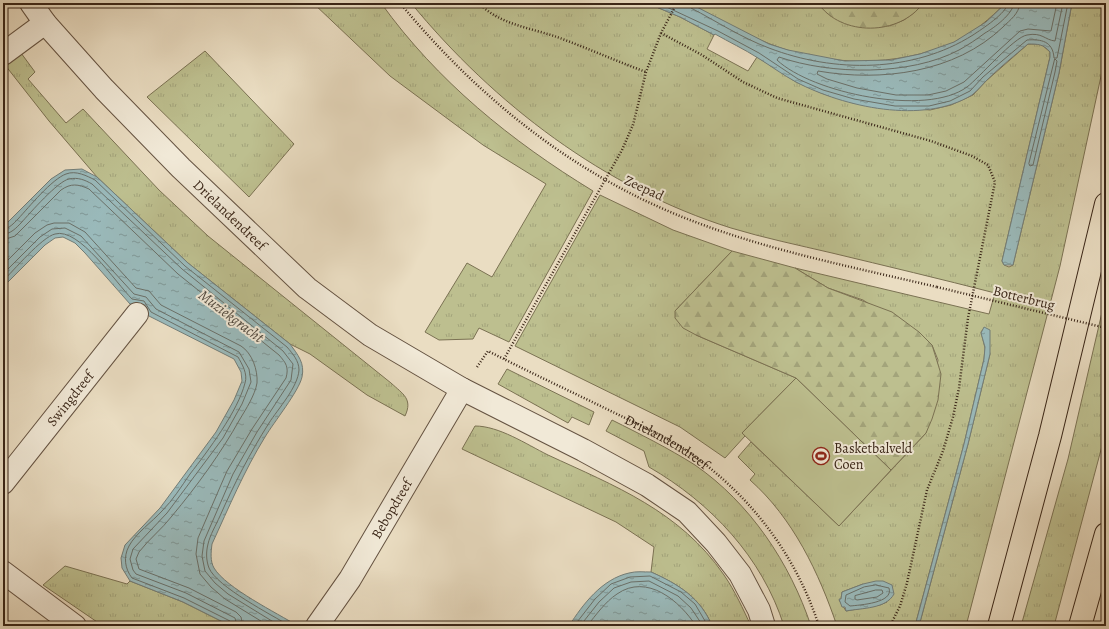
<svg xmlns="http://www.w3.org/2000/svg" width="1109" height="629" font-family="Alegreya,serif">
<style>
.grass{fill:url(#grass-tufts);stroke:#7b7253;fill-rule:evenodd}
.forest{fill:url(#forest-firs);stroke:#7b7253}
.pitch{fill:#bdbf8f;stroke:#7b7253}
.water{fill:url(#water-ripples);stroke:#737e79}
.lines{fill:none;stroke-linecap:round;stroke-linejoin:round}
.shore{stroke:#6a7069;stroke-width:1}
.minor-casing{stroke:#655342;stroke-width:24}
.motorway-casing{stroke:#392517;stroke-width:24}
.path{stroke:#392517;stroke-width:2.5;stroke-dasharray:1 2;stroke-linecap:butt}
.minor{stroke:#f1e9d7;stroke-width:22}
.motorway{stroke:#eaddc2;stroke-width:22}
.path-bridge{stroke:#392517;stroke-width:2.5;stroke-dasharray:1 2;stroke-linecap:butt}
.labels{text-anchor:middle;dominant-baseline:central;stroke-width:4;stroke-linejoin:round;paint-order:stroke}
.street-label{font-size:14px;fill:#392517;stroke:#f1e9d7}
.poi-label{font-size:14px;fill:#392517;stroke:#f1e9d7;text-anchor:start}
.water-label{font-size:15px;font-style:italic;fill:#514a40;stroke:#f1e9d7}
</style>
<defs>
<pattern id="grass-tufts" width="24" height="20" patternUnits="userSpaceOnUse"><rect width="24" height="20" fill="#bdbf8f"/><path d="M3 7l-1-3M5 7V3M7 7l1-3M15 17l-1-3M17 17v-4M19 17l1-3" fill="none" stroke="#a3a47b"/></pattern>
<pattern id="forest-firs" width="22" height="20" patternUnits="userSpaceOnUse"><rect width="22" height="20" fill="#bdbf8f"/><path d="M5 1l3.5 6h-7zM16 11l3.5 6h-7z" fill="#a3a47b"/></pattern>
<pattern id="water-ripples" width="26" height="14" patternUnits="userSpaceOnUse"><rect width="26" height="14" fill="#9ababb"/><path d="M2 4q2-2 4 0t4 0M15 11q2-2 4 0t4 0" fill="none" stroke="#7f9797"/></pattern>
</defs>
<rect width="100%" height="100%" fill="#eaddc2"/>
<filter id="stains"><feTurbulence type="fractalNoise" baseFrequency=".005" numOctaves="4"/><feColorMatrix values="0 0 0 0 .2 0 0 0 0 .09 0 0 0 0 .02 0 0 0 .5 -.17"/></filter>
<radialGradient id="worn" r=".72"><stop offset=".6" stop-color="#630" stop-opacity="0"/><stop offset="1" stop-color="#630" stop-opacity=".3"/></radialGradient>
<g class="grass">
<path d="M313 3H381C437 81 511 141 593 191L509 342 479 328 473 339 439 340 425 332 467 263 492 277 546 184 483 145 390 76Z"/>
<path d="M411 3H647L680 17 714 35 707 49 748 71 757 57 796 82 821 93 853 103 930 110 951 105 973 95 986 81 1028 44H1041L1050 52V57L1002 261 1004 265 1009 267 1013 265 1059 73 1072 3H1106V53L1060 266 966 626H919L968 444 990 354 984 328 981 332 985 348 984 359 964 444 915 626H837C819 573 793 518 750 480L755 474 738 457 751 442 839 526 926 433 938 360 932 345 863 300 828 288 795 268 989 314 995 293C941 279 886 266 832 253 798 245 764 238 731 228 604 188 494 104 411 3ZM863 584 887 602 880 605 846 611 839 600 841 599 842 592Z"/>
<path d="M689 3H818L827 13 889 26 904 20 915 12 923 3H1006C990 18 973 34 953 43 896 67 828 67 770 44 742 33 715 17 689 3Z"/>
<path d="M205 51 294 144 249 197 147 97Z"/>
<path d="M21 53 35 72 28 79 66 123 83 109 159 190 208 236 391 383C403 394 413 399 405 416L367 395 310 354 290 344 188 263 97 177 49 121 5 65Z"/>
<path d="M600 195 673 230 732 251 675 311 696 335 796 378 742 433 745 436 725 458 680 427 515 346Z"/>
<path d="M1106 295V431L1054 626H1021L1068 459Z"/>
<path d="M507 369 594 412 589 425 572 417 568 423 498 384Z"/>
<path d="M612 420C640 434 668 448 695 465 750 503 790 563 811 626H784C762 557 711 503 649 467L644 451 606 431Z"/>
<path d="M475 426C499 426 526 444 548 455 615 486 680 511 724 575 735 591 743 609 751 626H712C701 598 678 584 651 572L654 547 616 522 462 449Z"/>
<path d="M65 566 127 584 130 581 183 602 231 626H103L43 585Z"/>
</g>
<g class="forest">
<path d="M818 3H923C900 36 841 37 818 3Z"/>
<path d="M732 251 795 268 828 288 892 312 919 332 932 345 941 374 938 400 932 419 926 433 891 470 796 378 696 335 683 328 675 318V311Z"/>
</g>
<path class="pitch" d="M796 378 891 470 839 526 742 433Z"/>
<g class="water">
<path d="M647 3H689L769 44 788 50 845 61 891 60 920 54 954 42 986 22 1006 3H1072L1059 73 1013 265H1004L1002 261 1050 57V52C1043 44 1038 44 1028 44 1014 56 1000 67 987 80 982 85 977 91 972 95 923 125 844 107 796 82 783 75 771 66 758 58 744 49 729 42 715 34L714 35 680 17Z"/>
<path d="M82 169 97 177 188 263 290 344C298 355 305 363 302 377 299 391 274 422 265 437 244 471 229 507 212 544 211 552 210 561 214 568 226 588 277 613 298 626H231L183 602 130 581 122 568 121 558 125 545 160 508 216 432 234 400 242 381 241 372 234 359 147 315 142 304H130L85 253 75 243 63 237 55 238 45 245 3 287V227L51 179 65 170Z"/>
<path d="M984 327 990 330V354L968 444 919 626H915L964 444 984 359 985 347 981 333Z"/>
<path d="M651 572C678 584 701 598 712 626H569C583 604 602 579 629 573 636 571 644 572 651 572Z"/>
<path d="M876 581H883L892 585 894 594C886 609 862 608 846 611L845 607H842L839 599H841L842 592 863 584Z"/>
</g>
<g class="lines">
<g class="shore">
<path d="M658 3 718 31 759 53 798 79 823 90 854 99 895 106H929L950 101 970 91 983 77 1027 40C1041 39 1053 41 1054 58H1057L1068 3"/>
<path d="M688 3 691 8C716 21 742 38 769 48 834 73 913 73 973 35 982 29 1007 13 1008 3"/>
<path d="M1014 3C1013 14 994 28 985 33 977 39 968 45 959 50 910 76 831 75 779 57L777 60C812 93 926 117 967 87 979 78 1014 37 1027 35 1042 32 1045 40 1055 41L1063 3"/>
<path d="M1020 3C1019 14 1010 20 1003 27 955 73 881 82 818 71L817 74 827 79 857 88 896 95H928L946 91 964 82 1020 31 1028 29 1051 31 1057 3"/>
<path d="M1055 59 1057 61 1055 72 1033 165 1030 166 1029 164Z"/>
<path d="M3 229C9 229 14 223 18 219 29 207 52 179 66 174 76 170 87 176 95 180L185 266 287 347C293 354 299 361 299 370 298 387 278 409 269 423 250 453 234 484 220 516 216 525 210 535 208 544 206 552 206 560 209 568 217 587 272 615 290 626"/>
<path d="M3 234C11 234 16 228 21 223 30 213 58 181 69 179 78 177 85 180 92 184L182 269 283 351 293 364 291 380 257 432 233 474 204 541 202 556 205 571 215 583 228 594 280 626"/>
<path d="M3 240 15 236 61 190C71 183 78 184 89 189L178 274 279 355C286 363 289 367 286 378L252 429 227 471 198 538 196 554 200 574 211 587 225 599 269 626"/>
<path d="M3 265 35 233 47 225 54 223H69L85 232 136 288 149 291 161 305 241 346C252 353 258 370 257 383 255 395 246 409 240 419 221 453 197 486 172 516 162 529 149 539 139 552L136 559 139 569 189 588 236 612 241 617 243 626"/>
<path d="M3 274 40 237 52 229 65 228 81 236 134 294 146 297 156 309 239 352 249 369 251 382 242 404 223 438 167 513 133 549 130 559 133 570 136 574 186 593 235 618 237 626"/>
<path d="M3 281C13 271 42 237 55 234 79 227 116 283 132 299L144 301 151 312 238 357C242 364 248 374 245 383 238 411 208 451 190 474 181 487 173 500 162 511 152 522 136 533 129 546 123 557 125 569 132 578L184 598 230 621 232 626"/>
<path d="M876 585 889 588C894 603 860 605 850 606L845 602 846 595 864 587Z"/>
<path d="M876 590H882L883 593 877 597 857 600 855 599V596Z"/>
<path d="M574 626 595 599 611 584 630 577 650 576 681 592 695 604 708 626"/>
<path d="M580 626 599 602 614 588 631 582 649 581 678 596 691 608 703 626"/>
<path d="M587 626C596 615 605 602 617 594 647 573 680 601 696 626"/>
</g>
<g class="minor-casing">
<g id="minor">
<path id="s2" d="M31 3 45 23 104 89 181 168 307 288 370 335 462 389 583 450 647 485 687 512 716 543 740 574 759 610 764 626"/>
<path d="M3 54 45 23"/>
<path id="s3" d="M3 483 137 314"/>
<path d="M3 572 75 626"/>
<path id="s4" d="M317 626 350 579 462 389"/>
</g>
</g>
<g class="motorway-casing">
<g id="motorway">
<path d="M999 626 1050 436 1106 204"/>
<path d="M1080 626 1106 534"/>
</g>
</g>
<g class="path">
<path d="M400 3C481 101 579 179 698 223 775 252 857 268 937 287"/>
<path d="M479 3C498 24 531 28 557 37 587 48 616 61 646 72"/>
<path d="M661 33 702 55 743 82 777 98 931 141 972 156 988 165 995 182 968 318 959 388 953 417 943 451 927 490 907 583 900 606 890 626"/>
<path d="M504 359 622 150 633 125 646 72 661 33 677 3"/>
<path id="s1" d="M477 367 488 351C531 373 574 393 617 414 645 428 676 441 701 461 757 504 797 559 819 626"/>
</g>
<use href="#minor" class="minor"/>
<use href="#motorway" class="motorway"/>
<path class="path-bridge" d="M937 287 1106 328"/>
</g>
<defs>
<g id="stadium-ring" transform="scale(0.9)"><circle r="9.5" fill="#f1e9d7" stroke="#8f2418" stroke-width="1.5"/><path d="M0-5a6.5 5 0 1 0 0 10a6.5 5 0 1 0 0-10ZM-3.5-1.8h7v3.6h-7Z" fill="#8f2418"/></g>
</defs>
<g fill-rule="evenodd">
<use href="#stadium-ring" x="821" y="456"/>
</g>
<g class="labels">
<g class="street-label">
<text transform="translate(644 188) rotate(25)">Zeepad</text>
<text stroke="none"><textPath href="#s2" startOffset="291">Drielandendreef</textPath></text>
<text transform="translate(1024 298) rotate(14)">Botterbrug</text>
<text stroke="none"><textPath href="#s3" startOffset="108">Swingdreef</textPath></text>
<text stroke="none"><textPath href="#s1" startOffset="220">Drielandendreef</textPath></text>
<text stroke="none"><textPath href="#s4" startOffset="139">Bebopdreef</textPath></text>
</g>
<g class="poi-label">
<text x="834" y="448">Basketbalveld<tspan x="834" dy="16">Coen</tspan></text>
</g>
<g class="water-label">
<text transform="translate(231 316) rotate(37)">Muziekgracht</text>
</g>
</g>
<rect width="1109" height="629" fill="none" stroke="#eaddc2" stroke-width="16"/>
<rect x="4" y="4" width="1101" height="621" fill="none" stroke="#392517" stroke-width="2"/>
<rect x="8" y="8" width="1093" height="613" fill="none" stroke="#392517"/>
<rect width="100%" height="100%" filter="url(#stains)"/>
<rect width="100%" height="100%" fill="url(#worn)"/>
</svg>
